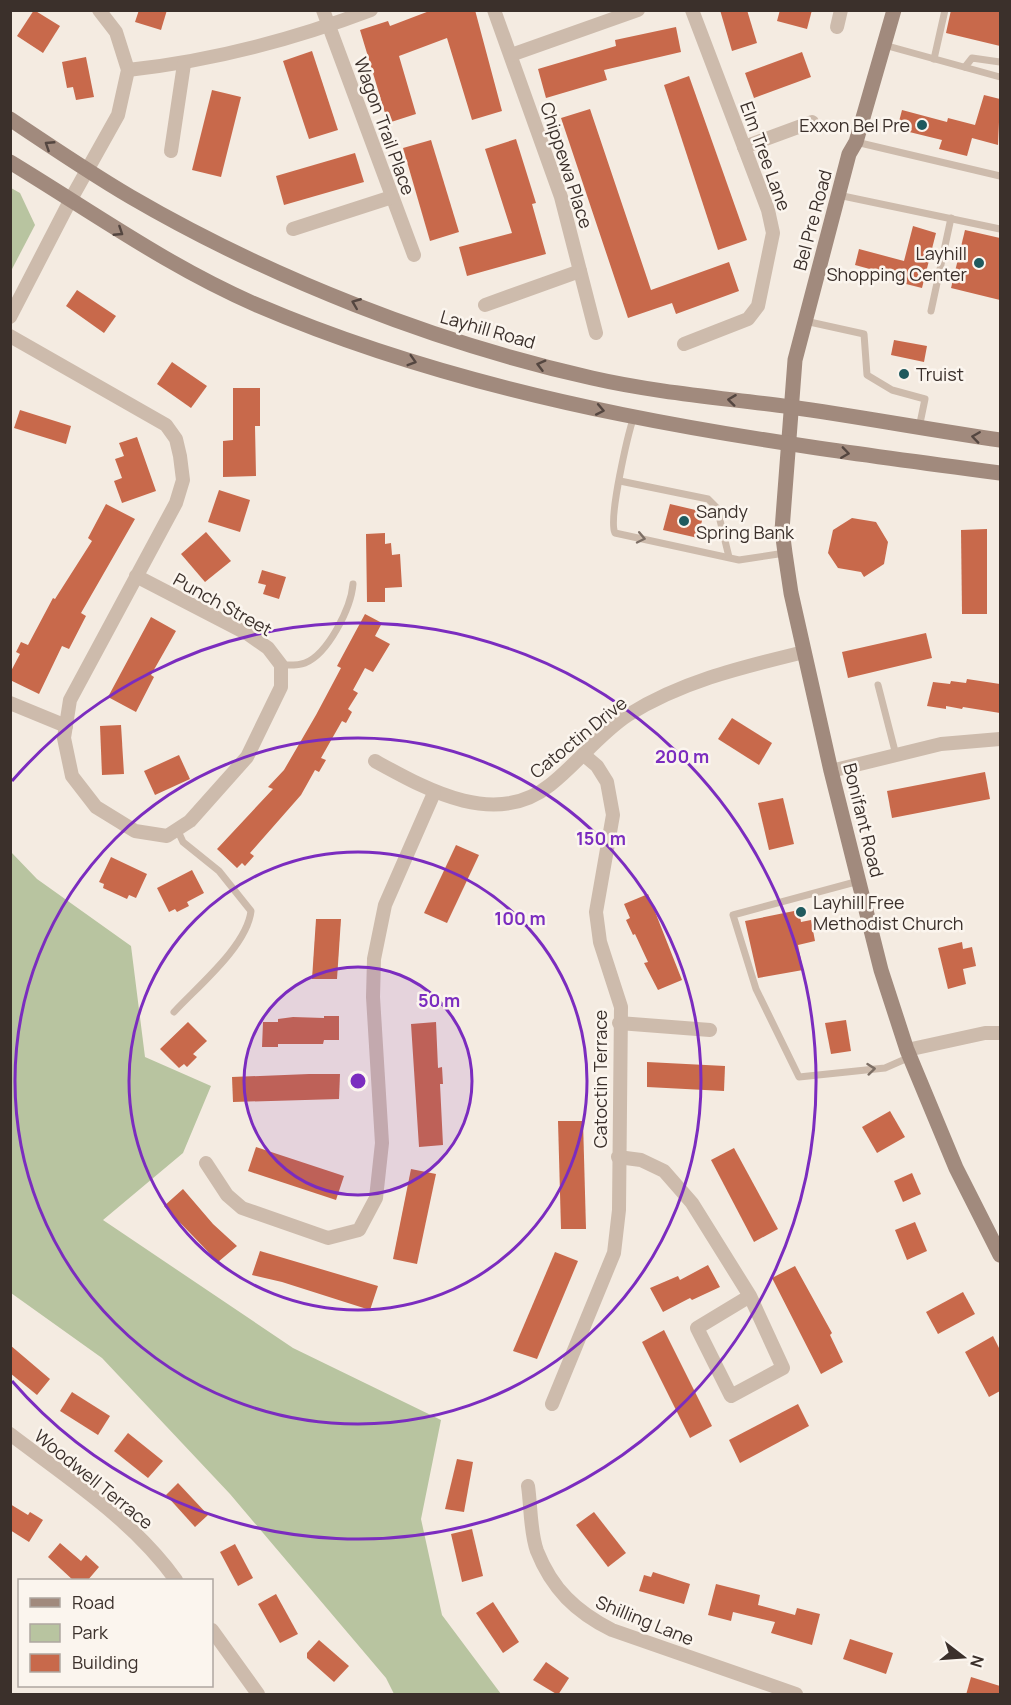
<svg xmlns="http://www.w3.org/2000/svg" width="1011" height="1705" font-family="Manrope,sans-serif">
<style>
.green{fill:#b8c4a0}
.building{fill:#c8694b}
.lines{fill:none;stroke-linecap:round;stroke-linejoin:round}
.service{stroke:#cdbbac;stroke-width:7}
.minor{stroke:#cdbbac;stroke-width:14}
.secondary{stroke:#a18a7d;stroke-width:15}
.oneway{stroke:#544640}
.oneway2{stroke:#7d6f65}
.ring{fill:none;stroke:#7b2cbf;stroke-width:3}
.poi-dot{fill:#1f5a5e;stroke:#fbf5ee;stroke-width:2}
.labels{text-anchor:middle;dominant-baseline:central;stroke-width:5;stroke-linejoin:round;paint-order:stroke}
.poi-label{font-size:18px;fill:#3b302b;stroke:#fbf5ee;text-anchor:start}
.street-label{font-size:18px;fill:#3b302b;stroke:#fbf5ee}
.centre{fill:#7b2cbf;stroke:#fbf5ee;stroke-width:3}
.ring-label{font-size:18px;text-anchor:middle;font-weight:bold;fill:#7b2cbf;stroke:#fbf5ee;stroke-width:5;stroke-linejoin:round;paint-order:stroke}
</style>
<rect width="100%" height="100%" fill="#f4ebe1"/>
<g class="green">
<path d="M11 188 20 193 35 225 11 271Z"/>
<path d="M11 852 37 879 131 946 145 1057 211 1086 183 1153 103 1220 293 1348 441 1420 421 1519 442 1615 501 1694H394L386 1678 230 1494 102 1358 11 1293Z"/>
</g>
<g class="building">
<path d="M34 10 60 26 43 53 17 36Z"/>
<path d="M139 10H167L161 30 135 22Z"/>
<path d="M432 10H475L502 111 472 120 447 38 399 56 416 114 388 123 360 30 388 21 390 26Z"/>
<path d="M720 10H747L757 43 732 51Z"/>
<path d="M780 10H812L807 29 777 21Z"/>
<path d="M951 10 1000 12V46L946 33Z"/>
<path d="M676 27 681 52 604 70 607 80 546 98 538 69 616 46 615 40Z"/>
<path d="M312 51 338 130 309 139 283 61Z"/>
<path d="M802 52 811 77 754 98 745 73Z"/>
<path d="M86 57 94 97 76 100 73 87 67 88 62 62Z"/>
<path d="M689 76 747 240 718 250 664 85Z"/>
<path d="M212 90 241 97 221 177 192 170Z"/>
<path d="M984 95 1000 99 998 145 972 138 967 156 939 149 942 140 897 129 902 110 947 122 948 118 975 125Z"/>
<path d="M590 109 651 290 729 262 739 291 676 314 672 303 628 318 561 118Z"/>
<path d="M516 139 536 203 532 204 546 254 467 276 459 247 512 233 485 149Z"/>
<path d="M431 140 459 232 430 241 403 148Z"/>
<path d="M355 153 364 182 284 205 276 176Z"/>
<path d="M913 226 936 233 922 288 898 282 899 277 855 265 859 249 904 261Z"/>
<path d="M965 230 1000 238V300L951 288Z"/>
<path d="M77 290 116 316 104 333 66 306Z"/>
<path d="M894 340 927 346 924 362 891 355Z"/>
<path d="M172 362 207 386 191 408 157 384Z"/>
<path d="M233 388H260V426H255L256 476 223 477V441L233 440Z"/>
<path d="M20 410 71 426 66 444 14 428Z"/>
<path d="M137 437 156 491 122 503 114 481 122 478 115 459 124 456 119 443Z"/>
<path d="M219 490 250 500 240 532 208 522Z"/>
<path d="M106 504 135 519 81 613 86 616 69 649 62 646 39 694 10 680V673L20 654 16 652 21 642 28 645 53 598 55 599 92 541 88 538Z"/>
<path d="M670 504 704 512 698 538 663 530Z"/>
<path d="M852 518 876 522 888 542 884 564 864 577 861 572 838 568 828 553 833 530Z"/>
<path d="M987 529V614H962L961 530Z"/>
<path d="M206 532 231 561 205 582 181 554Z"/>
<path d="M385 533V544L391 543 392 555 400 554 402 587 385 588V602H367L366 534Z"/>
<path d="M262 570 286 577 279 599 263 594 266 585 258 583Z"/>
<path d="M365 614 382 623 375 636 390 644 373 672 365 668 353 690 358 693 348 709 352 712 346 723 342 721 321 758 326 760 319 772 315 770 301 795 250 853 254 856 245 866 242 863 237 868 217 849 273 789 268 787 284 770 316 715 341 668 337 666Z"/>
<path d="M151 617 176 631 151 675 154 677 136 712 108 697Z"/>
<path d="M926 633 932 658 848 678 842 652Z"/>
<path d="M967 679 1000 684V713L963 707 962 709 946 706V709L927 706 933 682 950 684 951 681 966 683Z"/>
<path d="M732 718 772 743 759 765 718 739Z"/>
<path d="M121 725 124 774 102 775 100 726Z"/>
<path d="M179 755 190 779 155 795 144 771Z"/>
<path d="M985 772 990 799 892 818 887 791Z"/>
<path d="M783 798 794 844 769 850 758 803Z"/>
<path d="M456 845 479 855 447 923 424 913Z"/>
<path d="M111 857 147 874 136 898 129 895 127 899 103 888 104 884 99 882Z"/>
<path d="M192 870 204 893 187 902 189 906 177 912 175 909 169 912 157 888Z"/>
<path d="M648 894 682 980 658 990 644 963 648 962 635 934 633 935 626 920 630 918 624 904Z"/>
<path d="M799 910 801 922 811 920 815 941 798 945 803 970 758 978 745 921Z"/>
<path d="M316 919H341L337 979H312Z"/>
<path d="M962 942 963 949 972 947 976 966 963 969 966 984 948 989 938 948Z"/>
<path d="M324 1016H339V1040H324L323 1044H278V1047H262L263 1022H278V1019L293 1017 324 1018Z"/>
<path d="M846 1020 851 1051 831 1054 825 1023Z"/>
<path d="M188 1022 207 1041 193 1054 197 1057 187 1067 184 1064 179 1068 160 1049Z"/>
<path d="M436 1022 438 1068 442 1067 443 1084H440L443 1145 419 1147 411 1024Z"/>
<path d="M647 1062 725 1066 724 1091 647 1087Z"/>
<path d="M309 1074H340L339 1099 233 1102 232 1077Z"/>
<path d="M890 1111 905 1137 877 1153 862 1127Z"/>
<path d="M558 1121H583L586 1229H561Z"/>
<path d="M256 1147 344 1176 336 1200 248 1171Z"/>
<path d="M734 1148 778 1229 754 1242 711 1160Z"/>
<path d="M411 1169 436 1174 417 1264 393 1259Z"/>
<path d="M912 1173 921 1194 903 1202 894 1181Z"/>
<path d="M183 1189 213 1224 237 1246 218 1262 164 1206Z"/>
<path d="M915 1222 927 1251 907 1260 895 1230Z"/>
<path d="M260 1251 378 1286 370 1310 282 1282 252 1275Z"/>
<path d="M555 1252 578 1261 537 1359 513 1351Z"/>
<path d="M708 1265 720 1287 692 1300 690 1298 663 1312 650 1288 678 1276 680 1280Z"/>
<path d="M795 1266 832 1333 830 1335 843 1362 821 1374 772 1278Z"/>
<path d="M963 1292 975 1314 938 1334 926 1312Z"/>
<path d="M664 1330 712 1426 690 1438 642 1342Z"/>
<path d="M993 1336 1000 1350V1391L989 1397 965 1352Z"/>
<path d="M10 1345 50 1379 37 1395 10 1373Z"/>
<path d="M72 1392 110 1416 98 1435 60 1411Z"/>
<path d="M798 1404 809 1426 740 1463 729 1440Z"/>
<path d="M128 1433 163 1461 148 1478 114 1451Z"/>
<path d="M457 1459 473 1462 464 1512 445 1509Z"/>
<path d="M178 1483 208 1515 195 1527 166 1495Z"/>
<path d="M10 1504 28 1515 30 1512 43 1520 29 1542 10 1530Z"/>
<path d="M594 1512 626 1553 608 1567 576 1525Z"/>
<path d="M472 1529 483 1576 462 1582 451 1534Z"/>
<path d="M60 1543 81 1561 86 1555 99 1567 87 1581H74L48 1557Z"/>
<path d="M235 1544 253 1578 238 1586 220 1552Z"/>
<path d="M653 1572 690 1584 684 1604 639 1591 644 1575 651 1577Z"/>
<path d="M716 1584 760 1595 758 1605 795 1615 797 1608 820 1614 812 1645 771 1633 775 1622 733 1612 731 1621 708 1615Z"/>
<path d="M276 1594 298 1634 280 1643 258 1604Z"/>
<path d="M493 1602 519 1642 503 1653 476 1613Z"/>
<path d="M850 1639 893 1653 886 1674 843 1659Z"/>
<path d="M319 1640 349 1666 334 1682 307 1658V1653Z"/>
<path d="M546 1662 569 1678 558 1695 533 1680Z"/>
<path d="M971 1677 1000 1686V1695H966Z"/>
</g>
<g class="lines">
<g class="service">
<path d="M884 45 1000 77"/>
<path d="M934 59 945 10"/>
<path d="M965 67 972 58 1000 62"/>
<path d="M856 142 1000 176"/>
<path d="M838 195 1000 229"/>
<path d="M931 311 951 218"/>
<path d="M805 321 864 334 867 375 892 390 925 399 919 428"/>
<path d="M634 416C628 434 608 519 615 533L739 560 785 553"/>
<path d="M620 481 708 499 717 508 729 557"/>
<path d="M281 665C289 665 297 666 305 663 328 654 351 608 353 584"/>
<path d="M878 685 896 755"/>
<path d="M859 881 733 915 756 989 799 1077 885 1068 910 1057"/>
<path d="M174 1012C198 986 247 946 251 911L219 871 183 842 177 829"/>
</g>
<g class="minor">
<path d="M323 10 414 255"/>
<path d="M494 10 561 197 596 333"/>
<path d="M837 27 841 10"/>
<path d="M511 55 638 10"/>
<path d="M128 70C212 61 292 40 371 10"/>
<path d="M744 147 812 122"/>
<path d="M171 151 184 64"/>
<path d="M293 229 392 197"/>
<path d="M485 305 580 271"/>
<path d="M10 317 71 199 118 115 128 70 116 32 99 10"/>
<path d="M10 336 166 425 176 439 180 456 183 480 176 503 70 700 64 738 72 776 96 807 135 831 167 836 190 821 247 757 281 687V665L268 648 248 634 136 576"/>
<path d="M684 344 748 319 758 306 773 233 768 210 692 10"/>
<path d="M10 703 66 726"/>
<path d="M375 761C426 789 495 829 550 785 577 764 599 734 628 715 682 681 743 667 804 652"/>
<path d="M831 771 941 744 1000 739"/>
<path d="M619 1023 710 1030"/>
<path d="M907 1050 985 1033H1000"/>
<path d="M618 1157 641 1160 664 1171 692 1203 750 1296 783 1368 731 1396 697 1328 750 1296"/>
<path d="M206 1163 227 1195 242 1208 328 1238 359 1230 376 1198 382 1143 373 997 374 959 385 905 434 793"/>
<path d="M552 1404 614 1253 619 1210 621 1007 600 942 596 912 613 815 607 782 597 766 584 755"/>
<path d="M10 1434C69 1479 133 1520 176 1580"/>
<path d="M528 1486C531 1506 530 1532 537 1551 552 1589 576 1612 612 1630L796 1694"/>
<path d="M212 1630 258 1694"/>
</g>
<g class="secondary">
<path d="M894 10 856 142 849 154 795 360 782 530 785 553 791 593 831 771 881 970 907 1050 956 1168 1000 1255"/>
<path d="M10 119C50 146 90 173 131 197 270 278 436 343 592 378 658 393 725 398 791 407 861 417 931 430 1000 440"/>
<path d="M10 162C91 211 169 267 257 305 492 406 749 440 1000 473"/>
</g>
</g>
<defs><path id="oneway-chevron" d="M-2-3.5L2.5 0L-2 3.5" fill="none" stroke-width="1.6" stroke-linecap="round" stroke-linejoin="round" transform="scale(1.5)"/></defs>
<g class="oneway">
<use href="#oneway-chevron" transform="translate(49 145) rotate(-147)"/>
<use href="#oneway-chevron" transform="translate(119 232) rotate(33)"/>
<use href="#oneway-chevron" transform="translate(356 303) rotate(-158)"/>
<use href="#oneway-chevron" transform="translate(412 361) rotate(17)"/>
<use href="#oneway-chevron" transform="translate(541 365) rotate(-165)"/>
<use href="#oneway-chevron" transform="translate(732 400) rotate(-173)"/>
<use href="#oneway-chevron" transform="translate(600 410) rotate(11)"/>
<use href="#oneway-chevron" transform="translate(976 437) rotate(-172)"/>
<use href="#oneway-chevron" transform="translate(845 453) rotate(8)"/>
</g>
<g class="oneway2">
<use href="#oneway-chevron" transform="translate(641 538) rotate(12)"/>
<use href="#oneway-chevron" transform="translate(871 1069) rotate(-6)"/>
</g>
<circle cx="358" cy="1081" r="114" fill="#7b2cbf" fill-opacity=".12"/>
<g class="ring">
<circle cx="358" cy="1081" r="114"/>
<circle cx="358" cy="1081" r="229"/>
<circle cx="358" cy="1081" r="343"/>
<path d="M12 781A458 458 0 1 1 12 1381"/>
</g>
<g class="poi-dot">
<circle cx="922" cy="125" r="6"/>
<circle cx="979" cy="263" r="6"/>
<circle cx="904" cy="374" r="6"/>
<circle cx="684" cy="521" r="6"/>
<circle cx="801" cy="912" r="6"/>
</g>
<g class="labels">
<g class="poi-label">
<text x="910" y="125" text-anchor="end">Exxon Bel Pre</text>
<text x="967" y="253" text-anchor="end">Layhill<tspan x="967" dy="21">Shopping Center</tspan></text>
<text x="916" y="374">Truist</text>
<text x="696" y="511">Sandy<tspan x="696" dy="21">Spring Bank</tspan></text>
<text x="813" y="902">Layhill Free<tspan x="813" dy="21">Methodist Church</tspan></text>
</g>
<g class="street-label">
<text transform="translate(385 126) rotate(70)">Wagon Trail Place</text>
<text transform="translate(766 156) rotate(70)">Elm Tree Lane</text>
<text transform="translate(567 165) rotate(72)">Chippewa Place</text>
<text transform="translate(812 220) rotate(-75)">Bel Pre Road</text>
<text transform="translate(488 329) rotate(16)">Layhill Road</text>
<text transform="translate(223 604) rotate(29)">Punch Street</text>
<text transform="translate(578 737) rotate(-39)">Catoctin Drive</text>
<text transform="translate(864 820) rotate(76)">Bonifant Road</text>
<text transform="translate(600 1079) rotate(-90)">Catoctin Terrace</text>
<text transform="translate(94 1479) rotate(39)">Woodwell Terrace</text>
<text transform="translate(645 1620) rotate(22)">Shilling Lane</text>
</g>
</g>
<circle cx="358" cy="1081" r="9" class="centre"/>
<g class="ring-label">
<text x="682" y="763">200 m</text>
<text x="601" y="845">150 m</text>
<text x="520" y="925">100 m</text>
<text x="439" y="1007">50 m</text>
</g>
<rect width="1011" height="1705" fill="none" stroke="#3b302b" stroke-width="24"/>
<rect x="18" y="1579" width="195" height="108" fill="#fbf5ee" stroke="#aea6a0" stroke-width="1.5"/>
<rect x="30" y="1598" width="30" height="9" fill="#a18a7d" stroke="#aea6a0" stroke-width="1.5"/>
<text x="72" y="1609" font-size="18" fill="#3b302b">Road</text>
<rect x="30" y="1624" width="30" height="18" fill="#b8c4a0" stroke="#aea6a0" stroke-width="1.5"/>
<text x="72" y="1639" font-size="18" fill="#3b302b">Park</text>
<rect x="30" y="1654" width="30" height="18" fill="#c8694b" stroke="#aea6a0" stroke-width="1.5"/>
<text x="72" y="1669" font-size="18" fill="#3b302b">Building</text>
<g transform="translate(963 1657) rotate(107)" stroke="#fbf5ee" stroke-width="4.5" paint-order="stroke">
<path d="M0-4.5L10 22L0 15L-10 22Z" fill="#3b302b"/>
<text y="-9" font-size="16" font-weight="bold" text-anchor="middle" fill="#3b302b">N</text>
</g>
</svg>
